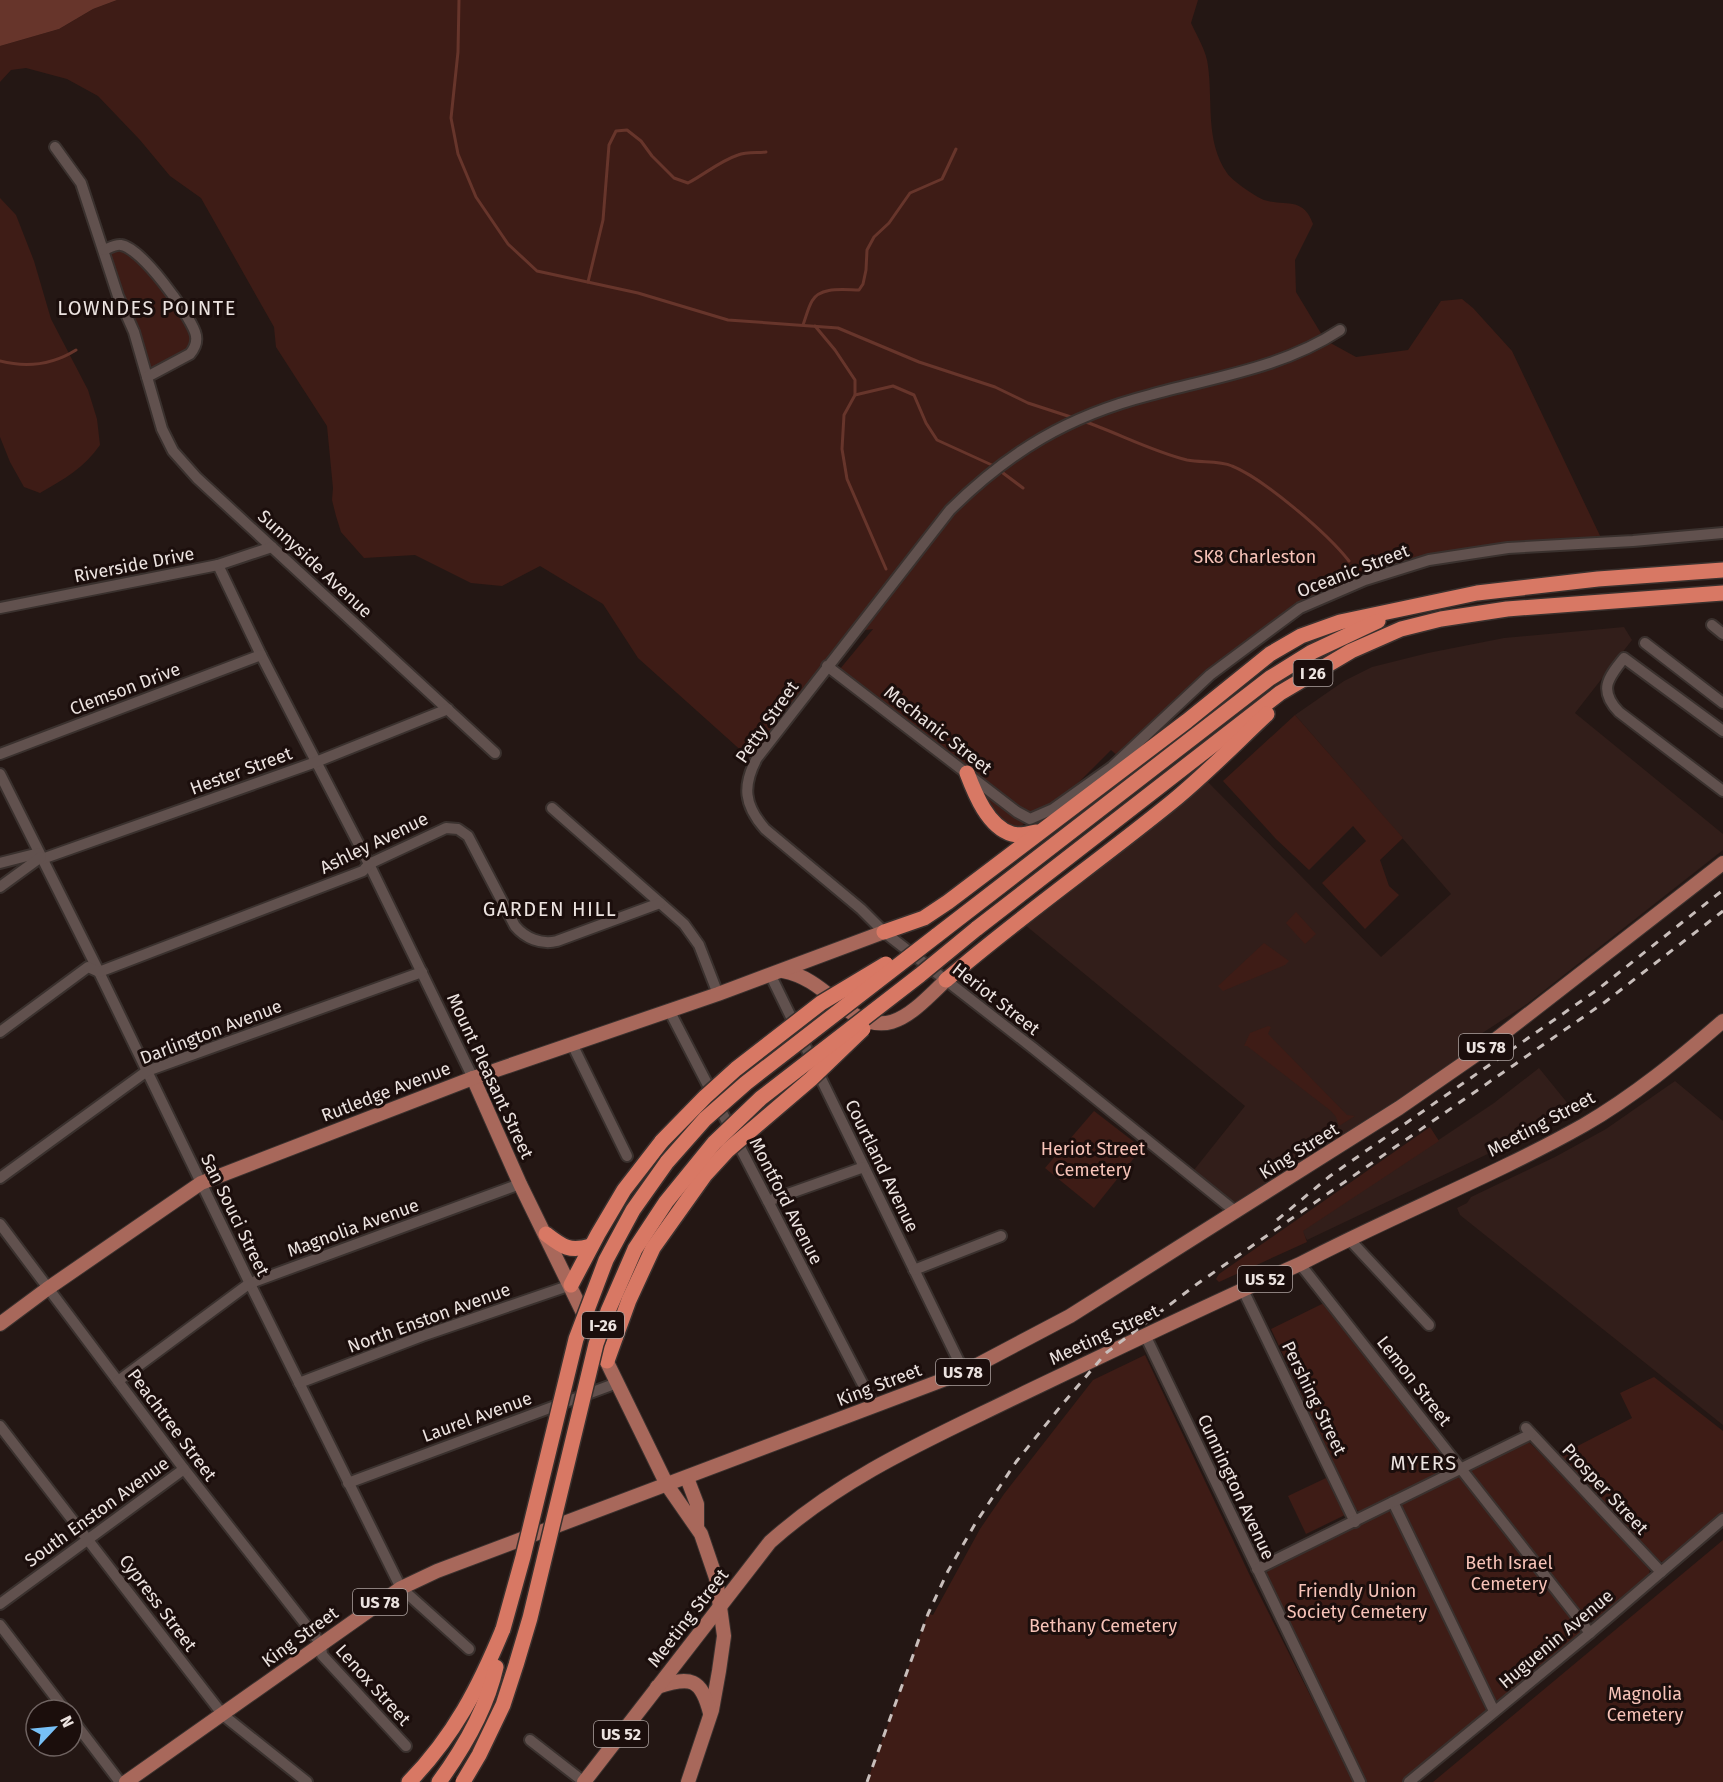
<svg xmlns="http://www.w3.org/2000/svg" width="1723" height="1782" font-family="'Fira Sans',sans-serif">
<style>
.built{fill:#321e1a}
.green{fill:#3e1c16}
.water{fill:#67352b}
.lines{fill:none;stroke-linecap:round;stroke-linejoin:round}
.stream{stroke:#67352b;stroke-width:3}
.minor-casing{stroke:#3a312e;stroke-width:14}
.major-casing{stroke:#3a312e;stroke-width:16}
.highway-casing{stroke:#3a312e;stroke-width:18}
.minor{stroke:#61514e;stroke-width:10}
.major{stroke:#a8685b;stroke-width:14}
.highway{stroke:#d87864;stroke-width:15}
.rail{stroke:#c8bebb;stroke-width:3;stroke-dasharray:8 8;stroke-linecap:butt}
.highway-bridge-casing{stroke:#3a312e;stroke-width:18;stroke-linecap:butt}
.highway-bridge{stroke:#d87864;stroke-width:15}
.labels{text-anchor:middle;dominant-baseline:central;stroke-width:6;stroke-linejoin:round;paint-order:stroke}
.shield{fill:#1b0e0c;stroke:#ada3a0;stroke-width:1.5}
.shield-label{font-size:16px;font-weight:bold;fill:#ece3e0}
.park-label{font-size:18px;fill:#f7c3b8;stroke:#1b0e0c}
.street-label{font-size:18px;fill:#ece3e0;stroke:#1b0e0c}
.neighbourhood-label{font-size:20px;letter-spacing:1.5px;fill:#ece3e0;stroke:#1b0e0c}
</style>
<rect width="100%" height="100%" fill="#241714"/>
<g class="built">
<path d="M1624 627 1632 640 1575 713 1723 834V850L1527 1004 1467 1043 1477 1054 1234 1211 1190 1175 1245 1106 1019 920 1202 776 1381 957 1451 894 1295 715 1344 681 1372 667 1428 653 1504 638Z"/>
<path d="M1539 1068 1573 1110 1538 1130 1307 1240 1302 1231 1494 1103Z"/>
<path d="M1675 1081 1723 1121V1425L1460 1215 1457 1208 1467 1203 1471 1197 1555 1157 1606 1129Z"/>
</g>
<g class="green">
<path d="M117 0H1198L1191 23C1197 36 1207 52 1208 66 1213 102 1205 141 1227 173 1231 180 1256 197 1264 200 1286 207 1303 196 1313 224L1295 260 1296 292 1325 340 1356 357 1408 350 1441 301 1462 299 1473 308 1512 351 1603 542 1429 560 1300 608 1252 643 1121 759 1111 750 1067 794 1034 817 840 669 873 629 852 632 755 763 638 658 603 604 540 566 502 586 471 583 415 555 364 558 341 532 336 516 332 500 333 488 327 426 276 347 274 327 201 198 170 176 140 140 98 96 67 79 26 68 11 70 0 82V46L59 29 93 9Z"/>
<path d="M0 198 16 215 34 261 51 319 88 390 97 419 100 445C85 467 63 480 40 493L24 487 10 462 0 437Z"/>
<path d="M118 244 135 253 196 333 195 348 147 377 104 250Z"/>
<path d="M1295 715 1403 838 1380 860 1389 886 1399 895 1365 929 1322 883 1366 841 1353 826 1309 870 1276 839 1223 781Z"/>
<path d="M981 791 1026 821 1021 827 1014 831 998 819Z"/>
<path d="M1296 912 1316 934 1305 944 1286 923Z"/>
<path d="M1264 943 1289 961 1285 965 1223 991 1218 986Z"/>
<path d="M1268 1026 1271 1027 1268 1034 1347 1115 1355 1116 1339 1126 1336 1117 1331 1111 1247 1046H1244L1250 1033Z"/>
<path d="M1094 1111 1142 1148 1094 1208 1045 1168Z"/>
<path d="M1430 1127 1439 1141 1303 1231 1307 1242 1219 1282 1216 1279 1219 1274Z"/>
<path d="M1324 1303 1451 1461V1468L1363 1513 1355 1509 1271 1329Z"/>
<path d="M1145 1355 1253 1582 1354 1782H867L928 1614 933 1615 980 1529 1004 1494 1093 1380Z"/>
<path d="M1654 1377 1723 1431V1513L1668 1560 1663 1562 1656 1560 1560 1455 1632 1418 1620 1393Z"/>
<path d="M1529 1442 1600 1513 1650 1568 1649 1575 1598 1620H1587L1472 1473V1469Z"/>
<path d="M1456 1476 1464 1478 1579 1625 1580 1633 1500 1701 1493 1700 1401 1508 1402 1503Z"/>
<path d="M1326 1478 1345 1515 1306 1534 1288 1496Z"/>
<path d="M1388 1510 1392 1513 1449 1628 1486 1710 1402 1782H1366L1266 1576 1268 1570Z"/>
<path d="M1723 1540V1782H1433Z"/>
</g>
<path class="water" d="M0 0H117L93 9 59 29 0 46Z"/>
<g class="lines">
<g class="stream">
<path d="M459 0 458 52 451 118 458 154 476 197 508 244 537 271 638 293 728 320 838 328 919 362 995 387 1028 403 1074 418"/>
<path d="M588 282 603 220 609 145 616 131 627 130 641 141 652 156 674 178 688 183C705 174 720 161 738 155 746 152 757 153 766 152"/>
<path d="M803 325C806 317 808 308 812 301 820 286 845 290 859 290L863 284 866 270 867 250 874 237 889 223 910 193 942 179 956 149"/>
<path d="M815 326 835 350 855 380V395L844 415 842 449 847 479 886 569"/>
<path d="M0 361C27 368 52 365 76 350"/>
<path d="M855 395 893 386 914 395 926 423 937 440 994 466"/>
<path d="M1083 421C1118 433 1151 451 1187 460 1201 463 1219 460 1232 466 1264 479 1327 533 1349 561"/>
<path d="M999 470 1023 488"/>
</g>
<g class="minor-casing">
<g id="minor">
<path d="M55 147 81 183 118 296 134 332 162 429 173 451 197 478 495 753"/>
<path d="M104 250C109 248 116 244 121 245 142 248 188 313 195 332 198 340 195 348 190 354L147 377"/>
<path d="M218 565 261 655 369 864 473 1078"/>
<path d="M0 608 218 565 272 547"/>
<path d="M1712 625 1723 634"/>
<path d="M1645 643 1723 703"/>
<path d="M827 666 1017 812 1030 819 1053 809 1112 767 1210 675 1300 608 1365 580 1429 560 1508 548 1633 541 1723 533"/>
<path d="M1723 731 1624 658C1608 678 1598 690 1619 712L1723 791"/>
<path d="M0 754 261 655"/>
<path d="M0 774 99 972 254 1292 401 1588 469 1649"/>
<path d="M552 808 684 924 699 945 718 994"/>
<path d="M42 859 316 762 448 709"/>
<path d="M0 863 39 853"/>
<path d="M0 887 41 857"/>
<path d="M770 974 964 1372"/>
<path d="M669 1010 874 1406"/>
<path d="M0 1032 88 967 99 972 363 871 369 864 446 828 458 829 468 836 515 926C525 938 541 945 557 941L660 903"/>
<path d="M572 1044 627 1156"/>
<path d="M0 1178 147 1071 422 972"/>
<path d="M768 1201 864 1167"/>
<path d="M1236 1212 1033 1048 884 932 861 909 765 829C744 805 742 786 757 758L950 510C1010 451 1068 416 1150 395 1215 377 1282 368 1340 330"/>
<path d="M0 1224 184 1469 321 1644 322 1655 406 1746"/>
<path d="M1349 1239 1429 1325"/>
<path d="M1300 1264 1590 1633"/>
<path d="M914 1270 1001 1236"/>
<path d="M1243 1290 1355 1522"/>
<path d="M1145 1335 1360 1782"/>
<path d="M118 1381 246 1286 256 1281 520 1184"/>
<path d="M299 1383 422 1336 571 1285"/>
<path d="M0 1426 223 1715 307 1782"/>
<path d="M1526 1428 1661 1572"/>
<path d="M348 1483 617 1383"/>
<path d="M1393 1502 1494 1711"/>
<path d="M1257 1569 1531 1434"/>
<path d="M0 1604 184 1469"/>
<path d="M0 1625 65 1710"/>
<path d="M72 1719 120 1782"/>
<path d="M530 1740 584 1782"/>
<path d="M1409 1782 1590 1633 1723 1519"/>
</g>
</g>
<g class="major-casing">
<g id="major">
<path d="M783 971C804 975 818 986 835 1000 884 1044 906 1019 946 980"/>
<path d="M473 1078 520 1184 667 1485 701 1534 716 1578 724 1636 719 1671 712 1710 688 1782"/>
<path d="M0 1324 47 1289 201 1183 473 1078 718 994 884 932"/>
<path d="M687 1478 697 1504V1527"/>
<path d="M657 1687C691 1676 701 1678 710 1713"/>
<path d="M126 1782 401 1588 437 1571 964 1372 1070 1316 1399 1108 1477 1054 1723 863"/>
<path d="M584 1782 770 1542C844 1476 928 1440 1016 1397 1110 1352 1205 1306 1300 1264 1393 1215 1492 1177 1584 1125 1634 1096 1679 1059 1723 1021"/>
</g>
</g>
<g class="highway-casing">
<g id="highway">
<path d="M967 773C975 794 988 827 1012 834 1019 836 1028 834 1036 832"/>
<path d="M976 929 1280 693 1351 651 1401 629 1441 619 1507 609 1723 593"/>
<path d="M884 932 924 918 948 902 1187 721 1270 654 1301 636 1340 622 1477 593 1598 579 1723 570"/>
<path d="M936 936 1270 678 1312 652 1378 621"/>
<path d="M946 980C1019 917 1098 862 1173 801 1206 774 1236 743 1267 714"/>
<path d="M546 1234C563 1247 569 1252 591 1246"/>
<path d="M571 1285 598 1234 624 1190 662 1141"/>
<path d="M607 1361 616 1336"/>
<path d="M409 1782C454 1736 479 1687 503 1629"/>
<path d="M439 1782C463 1749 487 1708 496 1667"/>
</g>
</g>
<use href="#minor" class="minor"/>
<use href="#major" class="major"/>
<use href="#highway" class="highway"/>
<g class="rail">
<path d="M1277 1220 1330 1176 1597 990 1723 890"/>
<path d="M867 1782 928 1614 948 1571 975 1524 1016 1462 1060 1407 1106 1353 1197 1284 1605 1002 1723 911"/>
</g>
<g class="highway-bridge-casing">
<g id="highway-bridge">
<path d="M662 1141 705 1097 736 1069 821 1003 886 964"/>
<path d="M616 1336 629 1300 653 1248 705 1175 728 1150 811 1079 863 1029"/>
<path d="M503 1629 523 1557 576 1339 606 1260 633 1210 667 1162 705 1119 746 1083 936 936"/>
<path d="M463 1782 479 1755 503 1705 516 1665 530 1618 596 1344 608 1311 635 1249 666 1202 714 1143 761 1098 920 975 976 929"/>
</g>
</g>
<use href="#highway-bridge" class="highway-bridge"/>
</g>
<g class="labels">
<g class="shield">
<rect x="1293.5" y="660" width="39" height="26" rx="4.5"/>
<rect x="1459" y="1034" width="54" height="26" rx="4.5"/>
<rect x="1238" y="1266" width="54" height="26" rx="4.5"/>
<rect x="582" y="1312" width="42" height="26" rx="4.5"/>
<rect x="936" y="1359" width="54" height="26" rx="4.5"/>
<rect x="353" y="1589" width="54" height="26" rx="4.5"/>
<rect x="594" y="1721" width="54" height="26" rx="4.5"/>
</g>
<g class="shield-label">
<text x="1313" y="673">I 26</text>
<text x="1486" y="1047">US 78</text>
<text x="1265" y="1279">US 52</text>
<text x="603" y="1325">I-26</text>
<text x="963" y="1372">US 78</text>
<text x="380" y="1602">US 78</text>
<text x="621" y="1734">US 52</text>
</g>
<g class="park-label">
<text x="1255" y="557">SK8 Charleston</text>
<text x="1093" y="1149">Heriot Street<tspan x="1093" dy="21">Cemetery</tspan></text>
<text x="1509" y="1563">Beth Israel<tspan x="1509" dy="21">Cemetery</tspan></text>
<text x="1357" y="1591">Friendly Union<tspan x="1357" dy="21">Society Cemetery</tspan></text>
<text x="1103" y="1626">Bethany Cemetery</text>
<text x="1645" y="1694">Magnolia<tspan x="1645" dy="21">Cemetery</tspan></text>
</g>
<g class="street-label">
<text transform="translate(315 564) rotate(43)">Sunnyside Avenue</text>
<text transform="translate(134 565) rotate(-11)">Riverside Drive</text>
<text transform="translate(1353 571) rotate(-21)">Oceanic Street</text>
<text transform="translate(125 689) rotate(-21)">Clemson Drive</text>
<text transform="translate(767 722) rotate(-55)">Petty Street</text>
<text transform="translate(938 730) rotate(38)">Mechanic Street</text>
<text transform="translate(241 771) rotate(-20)">Hester Street</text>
<text transform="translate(374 843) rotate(-26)">Ashley Avenue</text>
<text transform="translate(996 999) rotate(38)">Heriot Street</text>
<text transform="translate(211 1032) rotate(-21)">Darlington Avenue</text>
<text transform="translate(490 1076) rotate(65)">Mount Pleasant Street</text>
<text transform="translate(386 1092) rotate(-21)">Rutledge Avenue</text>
<text transform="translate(1541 1124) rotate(-28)">Meeting Street</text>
<text transform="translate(1299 1151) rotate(-32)">King Street</text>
<text transform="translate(882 1166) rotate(64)">Courtland Avenue</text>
<text transform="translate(786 1201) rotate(63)">Montford Avenue</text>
<text transform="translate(235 1215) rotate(64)">San Souci Street</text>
<text transform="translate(353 1228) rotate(-20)">Magnolia Avenue</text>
<text transform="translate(429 1318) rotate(-20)">North Enston Avenue</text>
<text transform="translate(1104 1335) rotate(-25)">Meeting Street</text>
<text transform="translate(1414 1381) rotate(52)">Lemon Street</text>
<text transform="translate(879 1385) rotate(-21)">King Street</text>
<text transform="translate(1314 1398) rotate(64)">Pershing Street</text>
<text transform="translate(477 1417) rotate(-20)">Laurel Avenue</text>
<text transform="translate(172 1425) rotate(53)">Peachtree Street</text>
<text transform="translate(1236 1487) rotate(65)">Cunnington Avenue</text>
<text transform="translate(1605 1489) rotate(47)">Prosper Street</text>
<text transform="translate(97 1512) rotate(-36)">South Enston Avenue</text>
<text transform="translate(158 1603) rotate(53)">Cypress Street</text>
<text transform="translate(688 1618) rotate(-52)">Meeting Street</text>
<text transform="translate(300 1637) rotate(-36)">King Street</text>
<text transform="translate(1556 1639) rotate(-40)">Huguenin Avenue</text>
<text transform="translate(373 1685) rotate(48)">Lenox Street</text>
</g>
<g class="neighbourhood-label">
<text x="147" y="308">LOWNDES POINTE</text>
<text x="550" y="909">GARDEN HILL</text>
<text x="1424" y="1463">MYERS</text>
</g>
</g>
<g transform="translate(54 1728) rotate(64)"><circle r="28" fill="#1b0e0c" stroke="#6f6361" stroke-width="1.5"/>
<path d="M0-4.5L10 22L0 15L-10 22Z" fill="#77c0f7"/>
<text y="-9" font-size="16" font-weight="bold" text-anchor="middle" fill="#ece3e0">N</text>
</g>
</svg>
